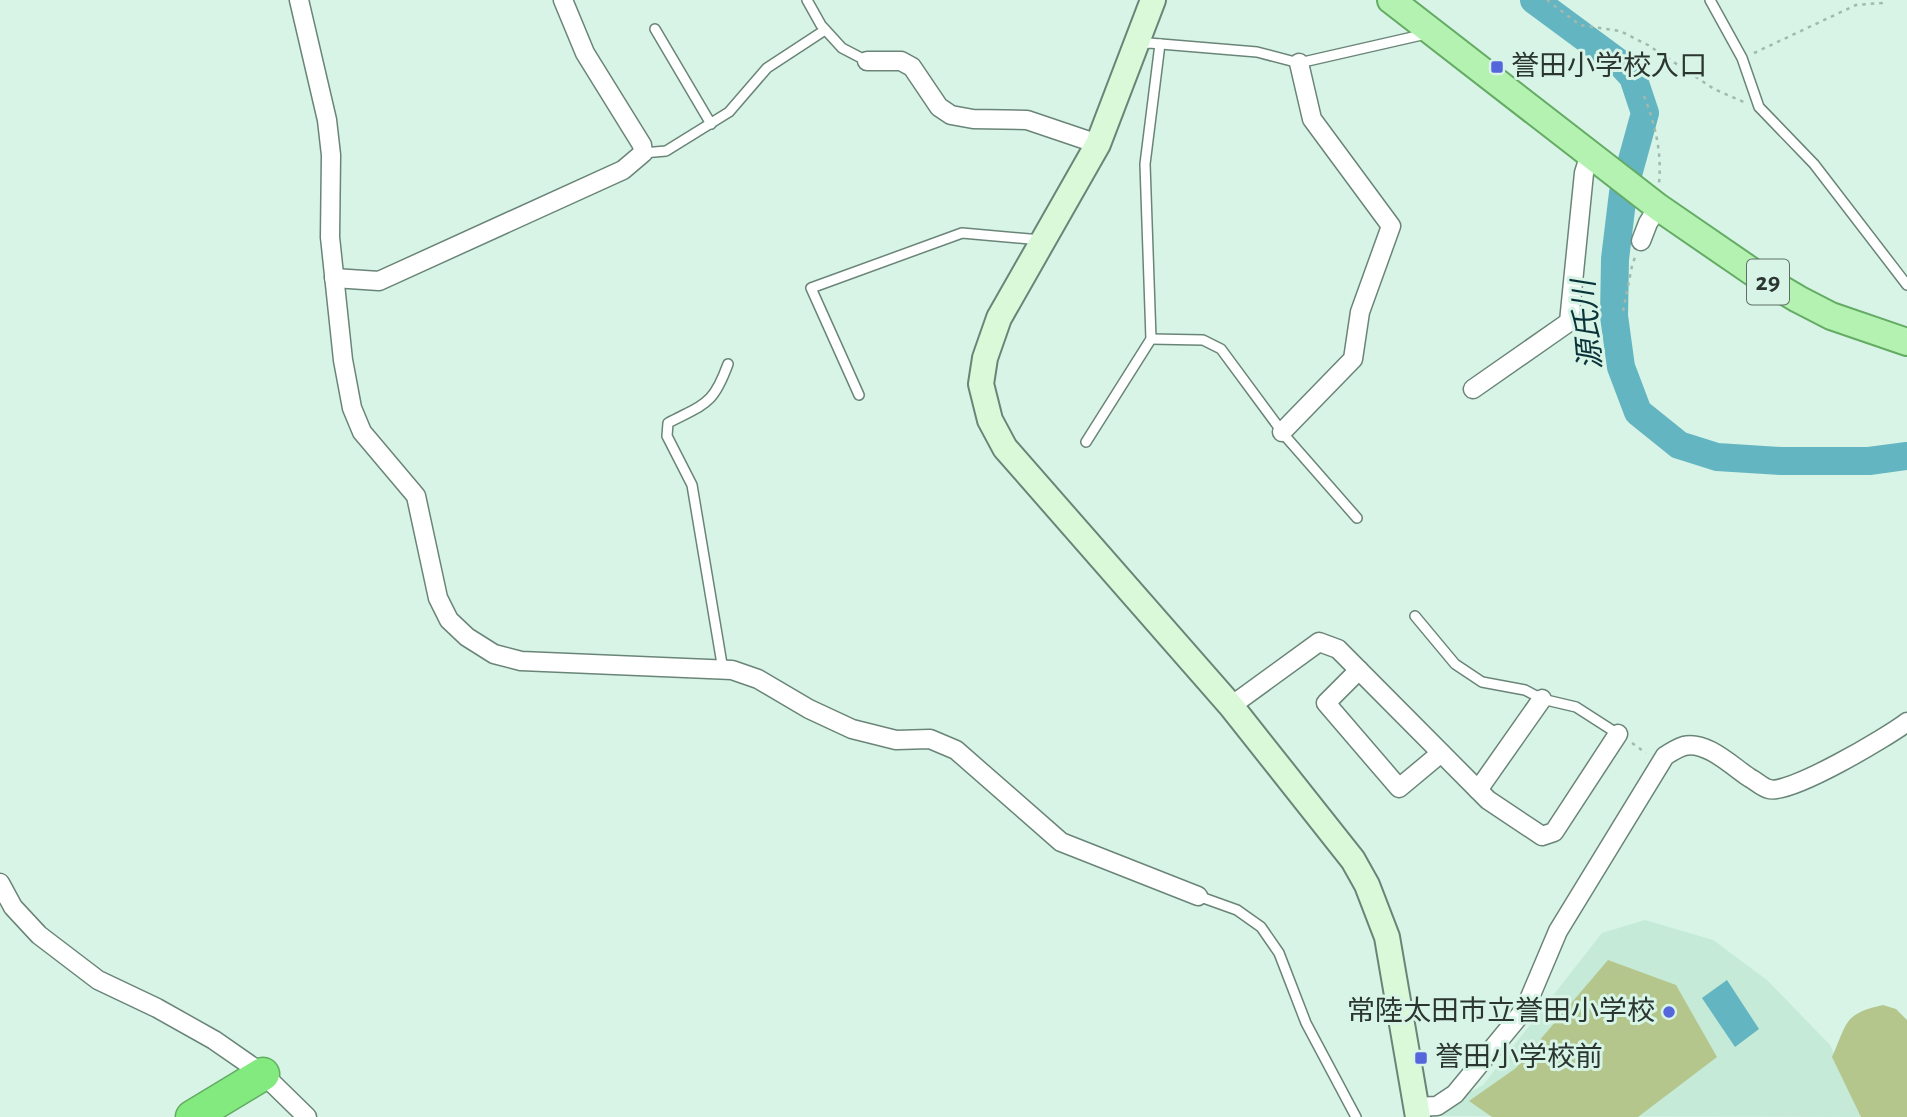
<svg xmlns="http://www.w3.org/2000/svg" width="1907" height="1117" font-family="'Alegreya Sans','Noto Sans JP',sans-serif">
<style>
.built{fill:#c5ead8}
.green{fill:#b5c68d}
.water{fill:#63b5c2}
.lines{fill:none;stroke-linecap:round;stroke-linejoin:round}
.river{stroke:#63b5c2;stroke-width:28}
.lane-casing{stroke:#6a8578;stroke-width:12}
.street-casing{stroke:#6a8578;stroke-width:21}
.secondary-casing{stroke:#6a8578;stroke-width:28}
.primary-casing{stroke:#64ab64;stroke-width:30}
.highway-casing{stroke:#64ab64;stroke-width:35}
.path{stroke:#a2b9ae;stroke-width:2.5;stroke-dasharray:3.5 5;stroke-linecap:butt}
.lane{stroke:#fff;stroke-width:9}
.street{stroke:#fff;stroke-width:18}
.secondary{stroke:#daf9d9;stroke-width:24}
.primary{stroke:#b4f2b2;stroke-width:26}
.highway{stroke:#82ea7f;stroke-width:32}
.poi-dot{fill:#5565dc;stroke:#d7f4e6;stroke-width:2.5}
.labels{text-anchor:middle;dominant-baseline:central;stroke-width:6;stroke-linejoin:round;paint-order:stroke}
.shield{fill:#d7f4e6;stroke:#5f6f67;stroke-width:2}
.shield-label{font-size:26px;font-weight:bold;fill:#2b3631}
.poi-label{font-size:28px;fill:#2b3631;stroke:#d7f4e6;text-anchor:start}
.water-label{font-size:30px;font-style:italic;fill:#0a3339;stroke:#d7f4e6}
</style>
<rect width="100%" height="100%" fill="#d7f4e6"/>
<path class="built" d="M1645 920 1713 940 1767 980 1830 1045 1861 1114 1860 1117 1427 1116 1483 1085 1602 933Z"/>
<g class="green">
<path d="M1608 960 1676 985 1717 1057 1638 1117H1492L1469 1101 1516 1068Z"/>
<path d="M1883 1005 1896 1009 1907 1020V1117H1861L1832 1057C1848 1022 1843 1014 1883 1005Z"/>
</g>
<path class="water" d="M1727 980 1759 1029 1735 1047 1702 998Z"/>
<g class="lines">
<path class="river" d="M1534 0 1622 65 1633 77 1645 113 1623 193 1615 259 1614 316 1621 367 1638 412 1679 445 1717 457 1781 461H1869L1907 456"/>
<g class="lane-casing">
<g id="lane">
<path d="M807 0 821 25 842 48 867 61"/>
<path d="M1710 0 1742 58 1759 107 1814 164 1907 285"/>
<path d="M655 29 711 124"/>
<path d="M1141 45 1149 43 1257 52 1299 63 1426 34"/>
<path d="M643 153 666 151 729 112 767 68 825 30"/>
<path d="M1151 339 1203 340 1221 349 1286 437 1357 518"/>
<path d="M859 395 811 288 962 233 1041 240"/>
<path d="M1086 442 1151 339 1145 164 1160 44"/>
<path d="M1415 616 1455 664 1482 682 1525 690 1542 699 1576 707 1618 734"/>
<path d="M723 670 692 485 667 436 668 423C706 403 713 405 728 364"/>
<path d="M1198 896 1237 910 1261 927 1279 953 1306 1023 1356 1117"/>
</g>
</g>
<g class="street-casing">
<g id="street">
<path d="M299 0 327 120 331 155 330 237 343 360 352 408 362 432 416 496 438 598 449 620 467 637 494 654 521 661 732 670 758 679 809 709 852 729 896 740 930 739 956 750 1061 842 1198 896"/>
<path d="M867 61H901L912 67 939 107 951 115 973 119 1027 120 1098 144"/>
<path d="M1641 241 1648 223 1658 207"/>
<path d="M334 278 379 281 623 170 643 153 642 145 585 53 563 0"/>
<path d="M1473 389 1569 322 1584 173 1590 154"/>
<path d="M1282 432 1353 359 1360 312 1391 226 1312 119 1299 63"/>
<path d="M1359 670 1326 703 1399 788 1441 753"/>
<path d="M1231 706 1319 642 1338 649 1488 800 1542 836 1554 832 1618 734"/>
<path d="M1478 790 1542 699"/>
<path d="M0 883 13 907 39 935 98 980 157 1008 214 1040 263 1074 307 1117"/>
<path d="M1416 1107 1437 1106 1455 1094 1525 1009 1558 931 1665 756C1671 752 1678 748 1684 746 1706 740 1733 767 1750 778 1756 781 1763 788 1769 789 1788 796 1889 736 1907 722"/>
</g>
</g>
<g class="secondary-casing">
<path id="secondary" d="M1153 0 1098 144 999 318 985 358 981 384 990 420 1005 448 1231 706 1353 860 1367 885 1387 937 1418 1117"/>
</g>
<g class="primary-casing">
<path id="primary" d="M1391 0 1658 207 1754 273 1798 299 1831 316 1907 342"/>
</g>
<g class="highway-casing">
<path id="highway" d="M192 1117 263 1074"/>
</g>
<g class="path">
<path d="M1547 0 1580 25 1620 31 1648 45 1714 89 1746 103"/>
<path d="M1754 53 1856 5 1882 3 1886 0"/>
<path d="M1644 96C1655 124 1662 152 1659 183"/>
<path d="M1623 311 1632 266 1636 254"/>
<path d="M1632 743 1646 753"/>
</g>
<use href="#lane" class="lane"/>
<use href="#street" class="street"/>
<use href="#secondary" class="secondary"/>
<use href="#primary" class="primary"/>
<use href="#highway" class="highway"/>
</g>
<g class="poi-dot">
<rect x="1490" y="60" width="14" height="14" rx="3.5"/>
<circle cx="1669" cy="1012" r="7"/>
<rect x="1414" y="1051" width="14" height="14" rx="3.5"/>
</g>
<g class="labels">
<rect class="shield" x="1747" y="259.5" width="42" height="45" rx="5"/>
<g class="shield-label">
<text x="1768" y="282">29</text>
</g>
<g class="poi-label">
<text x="1511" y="67">誉田小学校入口</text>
<text x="1655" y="1012" text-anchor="end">常陸太田市立誉田小学校</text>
<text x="1435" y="1058">誉田小学校前</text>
</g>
<g class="water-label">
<text transform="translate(1588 325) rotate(-95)">源氏川</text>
</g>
</g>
</svg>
